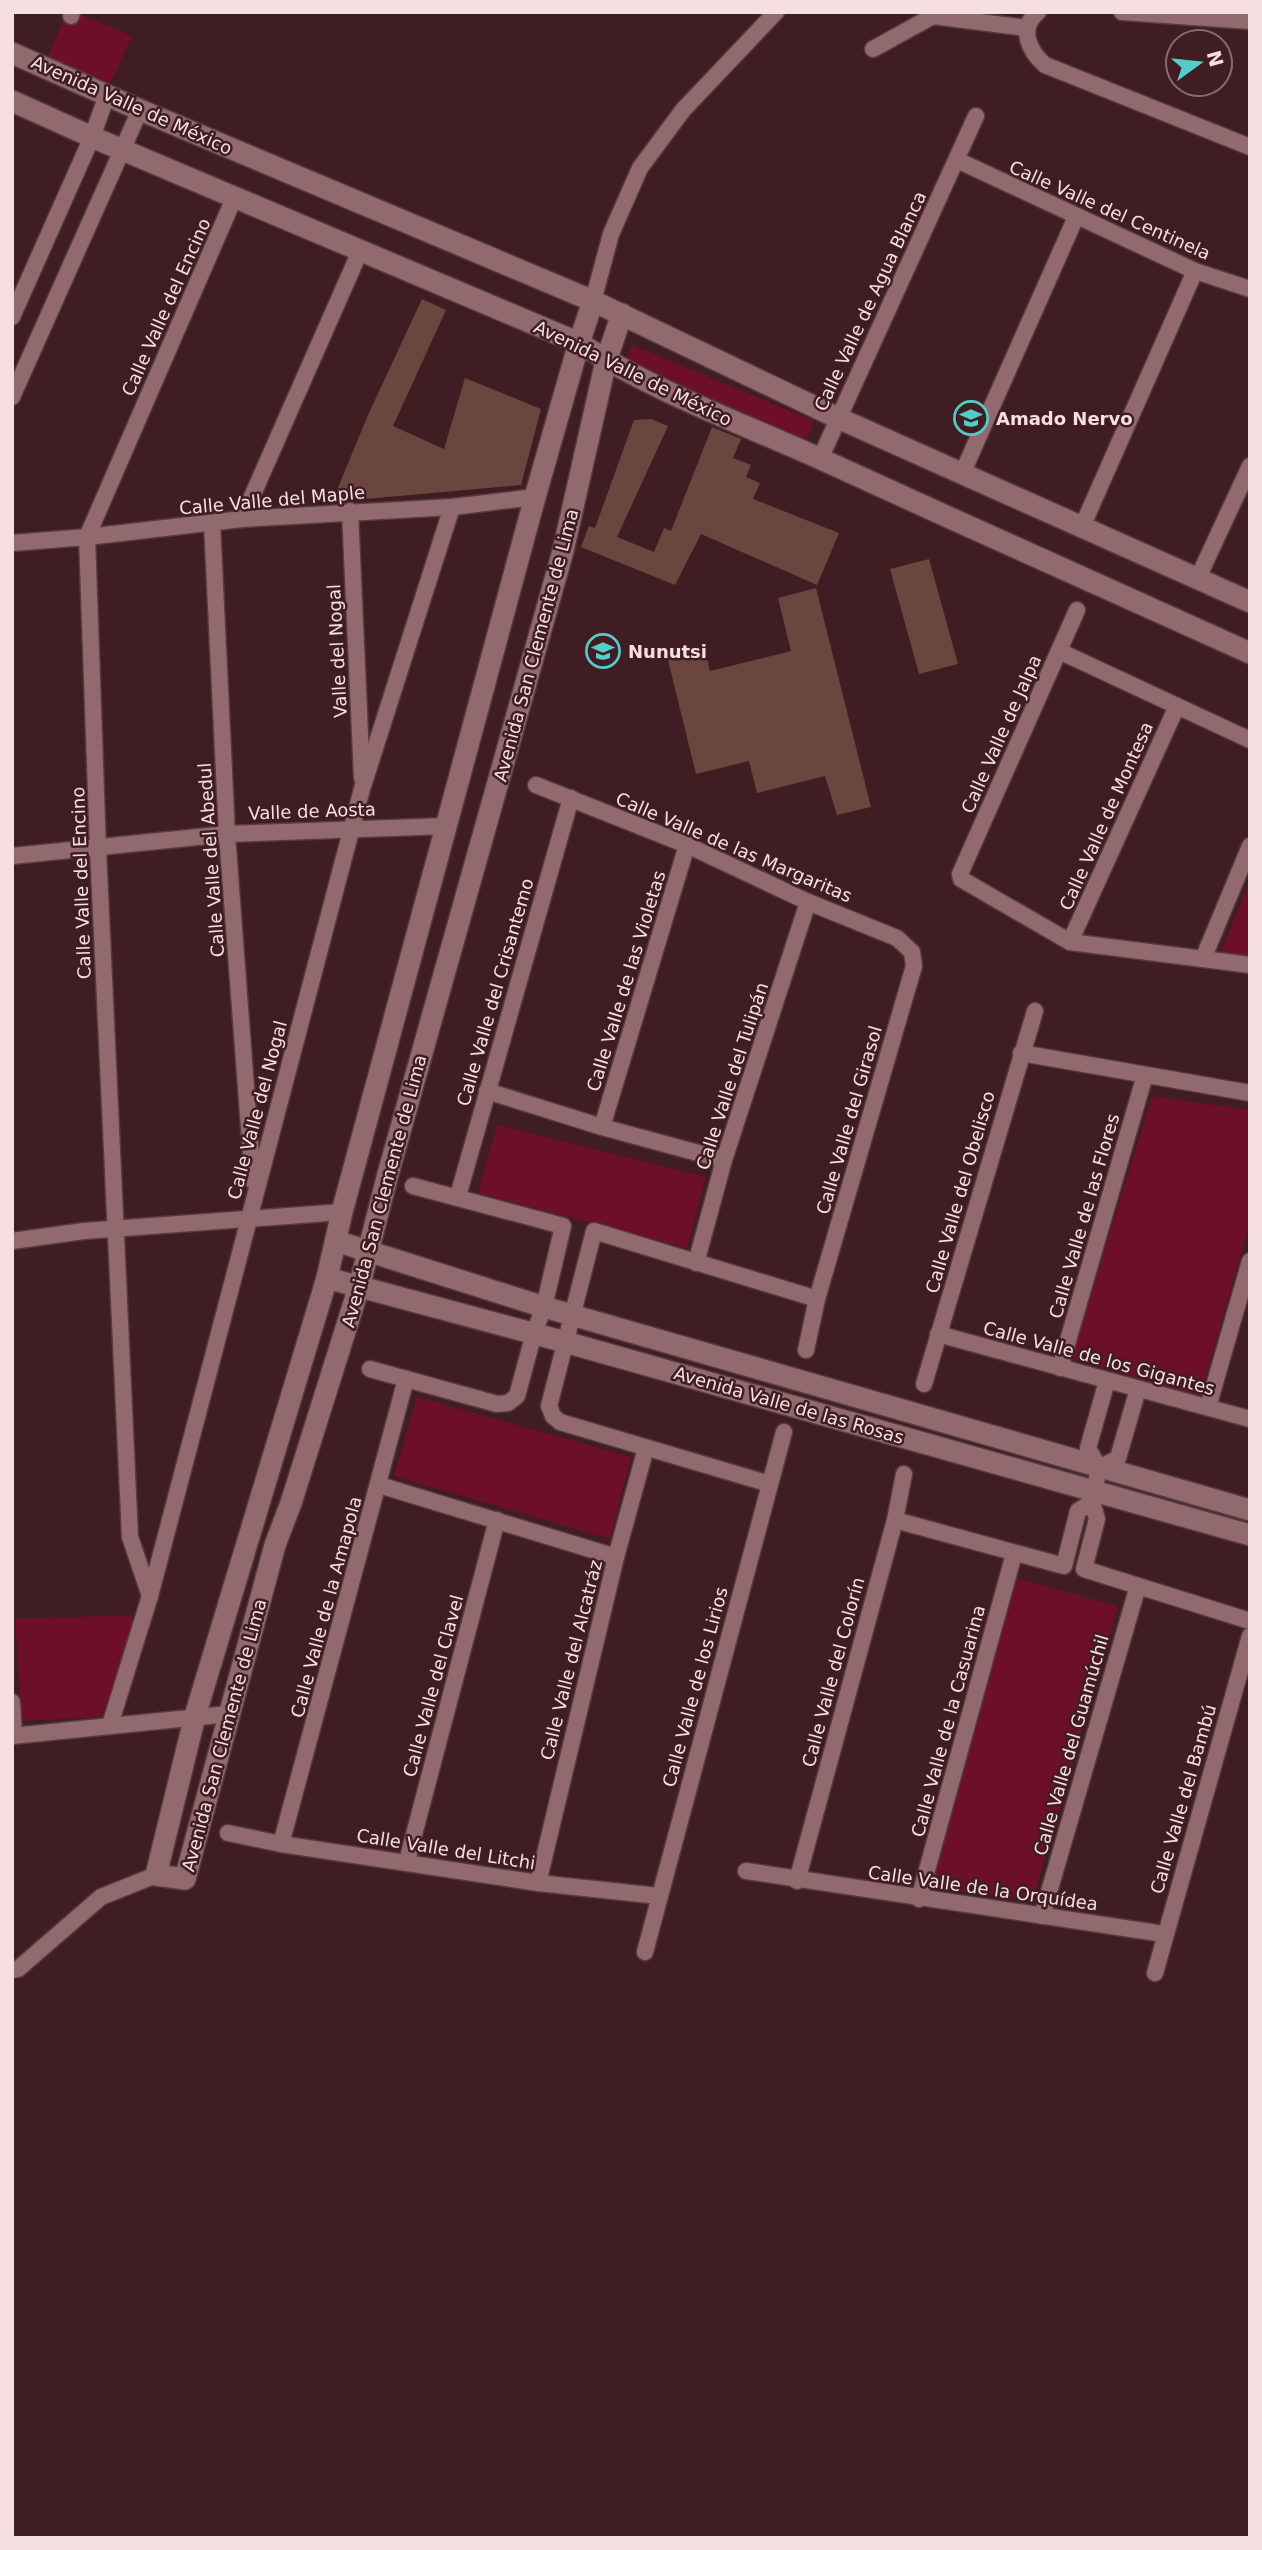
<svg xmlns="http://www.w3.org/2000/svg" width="1262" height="2550" font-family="'DejaVu Sans',sans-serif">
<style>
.green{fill:#6e0f2a}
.building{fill:#6a463f}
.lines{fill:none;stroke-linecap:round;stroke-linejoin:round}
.minor-casing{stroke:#563a3f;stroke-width:19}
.tertiary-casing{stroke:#563a3f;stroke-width:24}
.minor{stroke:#91696e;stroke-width:16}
.tertiary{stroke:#91696e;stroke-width:21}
.labels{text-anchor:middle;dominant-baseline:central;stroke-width:5;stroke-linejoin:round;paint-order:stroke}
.street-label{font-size:18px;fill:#f6dfe1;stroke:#3f1d22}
.poi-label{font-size:18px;font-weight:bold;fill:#f6dfe1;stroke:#3f1d22;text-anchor:start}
</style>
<rect width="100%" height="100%" fill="#3f1d22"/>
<g class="green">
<path d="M77 13 132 36 108 89 45 62 65 19 73 24Z"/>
<path d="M632 345 814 421 806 441 624 365Z"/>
<path d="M1250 881V957L1221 952Z"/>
<path d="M1152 1096 1250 1110V1221L1200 1397 1071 1359Z"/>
<path d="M497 1125 706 1177 687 1248 478 1193Z"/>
<path d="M417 1397 631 1457 610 1539 394 1476Z"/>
<path d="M1016 1578 1118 1606 1033 1899 931 1889Z"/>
<path d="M132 1615 133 1635 101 1717 22 1721 15 1619Z"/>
</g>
<g class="building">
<path d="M422 299 446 310 393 426 444 449 465 378 541 409 521 485 332 502 368 415Z"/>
<path d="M651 419 668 426 617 537 654 552 664 528 671 531 712 427 741 439 733 458 751 465 746 477 760 483 753 499 839 533 817 585 701 534 675 585 581 547 589 526 595 528 634 420Z"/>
<path d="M929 559 958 664 919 674 890 569Z"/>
<path d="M816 588 871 807 837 815 825 776 757 793 749 761 696 774 667 656 704 647 710 671 791 651 778 598Z"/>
</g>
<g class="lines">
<g class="minor-casing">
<g id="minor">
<path d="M1038 12C1018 28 1029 51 1045 65L1250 147"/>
<path d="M1122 12 1250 21"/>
<path d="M71 16 72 12"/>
<path d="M873 49 933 16 1027 28"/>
<path d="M957 160 1195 271 1250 289"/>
<path d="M593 301 611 234 640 168 683 110 776 12"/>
<path d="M12 317 92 137 107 95"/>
<path d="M12 397 140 110"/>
<path d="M820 459 976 116"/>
<path d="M962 474 1076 217"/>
<path d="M350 511 362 778"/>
<path d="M242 519 361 249"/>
<path d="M212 523 227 834 253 1181"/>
<path d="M1082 527 1195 271"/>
<path d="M12 543 87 537 242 519 452 507 535 497"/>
<path d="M1197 580 1250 466"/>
<path d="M1077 610 960 874 961 879 1070 942 1250 965"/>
<path d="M1059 651 1250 740"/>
<path d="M536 785 687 845 808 902 897 938 912 952 914 966 817 1299 806 1350"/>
<path d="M12 856 227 834 446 826"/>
<path d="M1070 942 1177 706"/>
<path d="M1203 959 1250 846"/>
<path d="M1021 1053 1250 1093"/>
<path d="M487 1091 602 1127 724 1160"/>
<path d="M602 1127 687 845"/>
<path d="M458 1196 571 798"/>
<path d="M12 1241 84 1231 342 1212"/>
<path d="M696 1263 724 1160 808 902"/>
<path d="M938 1334 1250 1419"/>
<path d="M1060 1368 1145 1075"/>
<path d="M370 1369 497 1404 508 1403 517 1396 534 1333 544 1307 563 1226 413 1186"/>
<path d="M924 1384 1035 1011"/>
<path d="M1208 1407 1250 1261"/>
<path d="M1099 1468 1092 1502 1097 1519 1084 1569 1250 1621"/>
<path d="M1099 1468 1118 1458 1138 1389"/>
<path d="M1099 1468 1088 1448 1107 1381"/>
<path d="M770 1484 560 1422 553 1416 549 1406 594 1231 817 1299"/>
<path d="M379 1485 616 1557"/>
<path d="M895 1520 1064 1566 1078 1511 1092 1502"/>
<path d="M150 1596 130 1537 98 849 87 537 235 196"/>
<path d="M12 1702 14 1735"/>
<path d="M110 1725 150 1596 362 789 452 507"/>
<path d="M12 1736 229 1714"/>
<path d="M228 1833 281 1844 538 1883 659 1896"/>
<path d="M281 1844 406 1379"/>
<path d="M407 1861 497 1520"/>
<path d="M746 1871 1164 1934"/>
<path d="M797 1881 895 1520 904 1474"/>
<path d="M538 1883 616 1557 646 1448"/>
<path d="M919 1899 1014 1554"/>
<path d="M1042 1916 1138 1586"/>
<path d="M645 1952 784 1432"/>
<path d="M12 1970 18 1969 101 1897 156 1875"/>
<path d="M1155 1973 1250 1636"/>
</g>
</g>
<g class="tertiary-casing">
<g id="tertiary">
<path d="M12 53 140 110 593 301 838 418 1250 602"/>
<path d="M12 101 92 137 579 343C655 392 741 423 823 460 965 525 1107 589 1250 653"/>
<path d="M593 301 579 343 535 497 342 1212 327 1278 195 1716 156 1875 185 1879 275 1545 291 1503 359 1287 388 1174 563 551 606 361 622 314"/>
<path d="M336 1241 544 1307 1250 1510"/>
<path d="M327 1278 565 1342 1250 1535"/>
</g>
</g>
<use href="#minor" class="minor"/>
<use href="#tertiary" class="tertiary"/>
</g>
<defs>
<g id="school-ring" transform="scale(1.75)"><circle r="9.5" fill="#3f1d22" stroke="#54cdc8" stroke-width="1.5"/><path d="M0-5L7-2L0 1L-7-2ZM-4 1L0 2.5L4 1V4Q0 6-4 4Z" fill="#54cdc8"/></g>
</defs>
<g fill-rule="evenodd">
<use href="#school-ring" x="971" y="418"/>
<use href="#school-ring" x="603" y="651"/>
</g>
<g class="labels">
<g class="street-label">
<text transform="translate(132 105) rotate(24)">Avenida Valle de México</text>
<text transform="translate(1110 210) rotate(24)">Calle Valle del Centinela</text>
<text transform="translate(870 301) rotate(-65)">Calle Valle de Agua Blanca</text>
<text transform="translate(166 307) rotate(-66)">Calle Valle del Encino</text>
<text transform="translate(633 373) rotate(26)">Avenida Valle de México</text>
<text transform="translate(272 500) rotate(-5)">Calle Valle del Maple</text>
<text transform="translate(536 645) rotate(-75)">Avenida San Clemente de Lima</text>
<text transform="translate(337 651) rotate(-93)">Valle del Nogal</text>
<text transform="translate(1001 734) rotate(-66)">Calle Valle de Jalpa</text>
<text transform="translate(312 811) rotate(-2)">Valle de Aosta</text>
<text transform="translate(1106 816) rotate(-66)">Calle Valle de Montesa</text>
<text transform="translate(734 847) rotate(23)">Calle Valle de las Margaritas</text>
<text transform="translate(211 860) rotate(-94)">Calle Valle del Abedul</text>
<text transform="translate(81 883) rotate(-92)">Calle Valle del Encino</text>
<text transform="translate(626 981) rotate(-73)">Calle Valle de las Violetas</text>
<text transform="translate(495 992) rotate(-74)">Calle Valle del Crisantemo</text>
<text transform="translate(732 1076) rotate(-72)">Calle Valle del Tulipán</text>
<text transform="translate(257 1110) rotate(-75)">Calle Valle del Nogal</text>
<text transform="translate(849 1120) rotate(-74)">Calle Valle del Girasol</text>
<text transform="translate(384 1191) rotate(-75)">Avenida San Clemente de Lima</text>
<text transform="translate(960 1192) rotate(-74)">Calle Valle del Obelisco</text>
<text transform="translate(1084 1216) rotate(-74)">Calle Valle de las Flores</text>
<text transform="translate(1099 1358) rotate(15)">Calle Valle de los Gigantes</text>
<text transform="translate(789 1405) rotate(16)">Avenida Valle de las Rosas</text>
<text transform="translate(326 1607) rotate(-75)">Calle Valle de la Amapola</text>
<text transform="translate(571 1660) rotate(-76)">Calle Valle del Alcatráz</text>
<text transform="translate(833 1672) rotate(-75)">Calle Valle del Colorín</text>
<text transform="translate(433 1686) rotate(-75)">Calle Valle del Clavel</text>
<text transform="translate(695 1687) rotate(-75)">Calle Valle de los Lirios</text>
<text transform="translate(948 1721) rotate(-75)">Calle Valle de la Casuarina</text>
<text transform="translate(224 1735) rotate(-75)">Avenida San Clemente de Lima</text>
<text transform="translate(1071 1745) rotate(-74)">Calle Valle del Guamúchil</text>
<text transform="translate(1183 1799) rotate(-74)">Calle Valle del Bambú</text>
<text transform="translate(446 1849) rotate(9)">Calle Valle del Litchi</text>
<text transform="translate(983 1888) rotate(8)">Calle Valle de la Orquídea</text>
</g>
<g class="poi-label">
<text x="996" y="418">Amado Nervo</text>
<text x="628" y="651">Nunutsi</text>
</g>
</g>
<rect width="1262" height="2550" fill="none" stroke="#f6dfe1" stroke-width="28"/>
<g transform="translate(1199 63) rotate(75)"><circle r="33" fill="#3f1d22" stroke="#886b6e" stroke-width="2"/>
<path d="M0-5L12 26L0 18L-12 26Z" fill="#54cdc8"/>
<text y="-10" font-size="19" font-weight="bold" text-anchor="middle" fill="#f6dfe1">N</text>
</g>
</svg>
